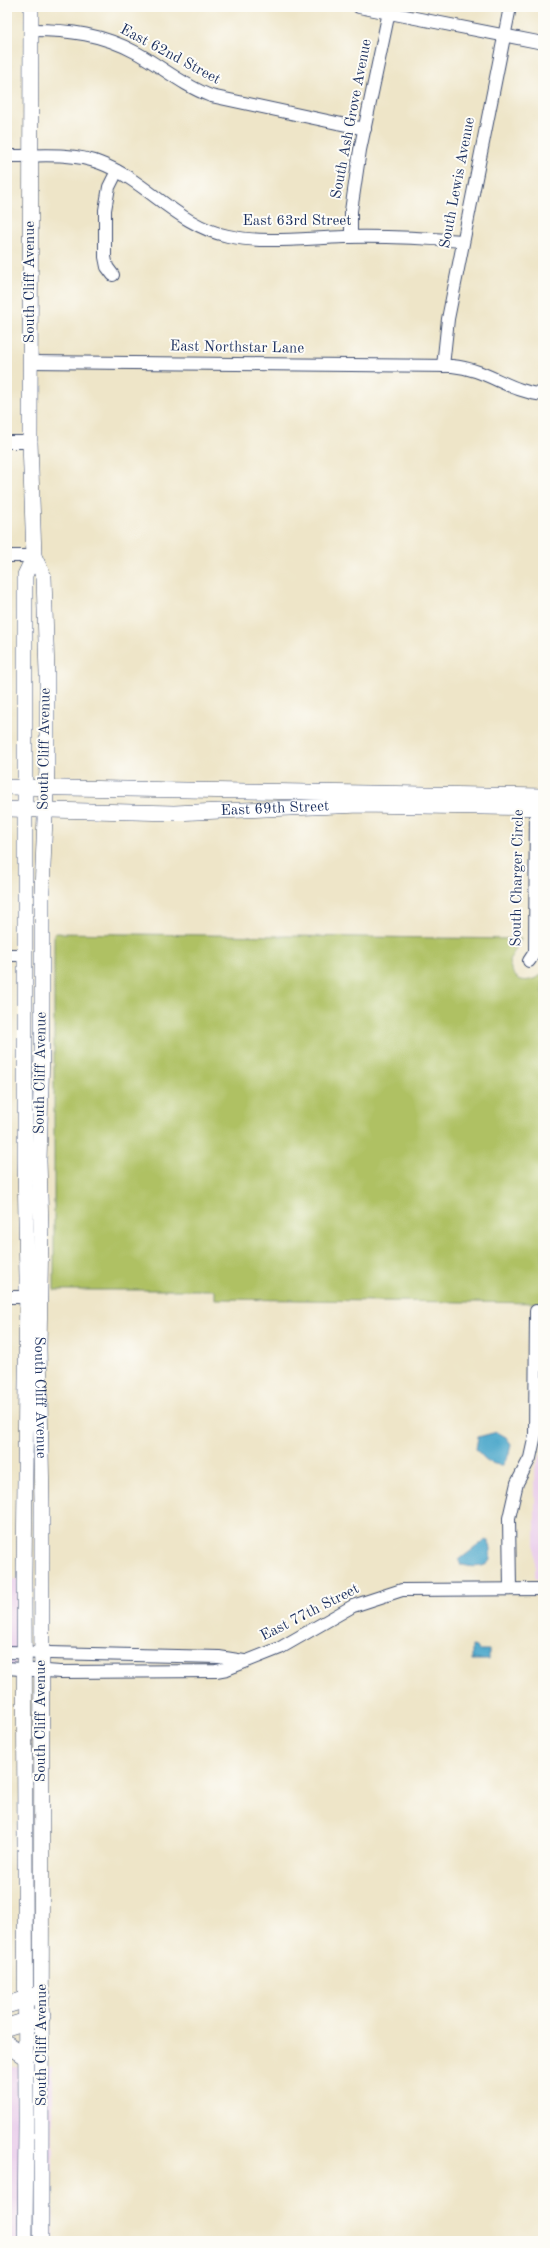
<svg xmlns="http://www.w3.org/2000/svg" width="550" height="2248" font-family="'Old Standard TT',serif">
<style>
.built{fill:#ebd1ec}
.green{fill:#afc164;stroke:#657861}
.water{fill:#4da8cb;stroke:#346c94}
.lines{fill:none;stroke-linecap:round;stroke-linejoin:round}
.minor-casing{stroke:#3b4a6e;stroke-width:14}
.major-casing{stroke:#3b4a6e;stroke-width:16}
.highway-casing{stroke:#3b4a6e;stroke-width:18}
.minor{stroke:#fff;stroke-width:12}
.major{stroke:#fff;stroke-width:15}
.highway{stroke:#fff;stroke-width:17}
.labels{text-anchor:middle;dominant-baseline:central;stroke-width:4;stroke-linejoin:round;paint-order:stroke}
.street-label{font-size:15px;fill:#1b2f5e;stroke:#fdfcf7}
</style>
<rect width="100%" height="100%" fill="#fdfcf7"/>
<filter id="ink" filterUnits="userSpaceOnUse"><feTurbulence type="fractalNoise" baseFrequency=".025" numOctaves="2"/><feDisplacementMap in="SourceGraphic" scale="8" xChannelSelector="R" yChannelSelector="G"/><feConvolveMatrix kernelMatrix="1 2 1 2 8 2 1 2 1" color-interpolation-filters="sRGB"/></filter>
<filter id="wash" filterUnits="userSpaceOnUse"><feTurbulence type="fractalNoise" baseFrequency=".012" numOctaves="4" result="noise"/><feDisplacementMap in="SourceGraphic" scale="16" xChannelSelector="R" yChannelSelector="G"/><feGaussianBlur stdDeviation="0.9" result="paint"/><feColorMatrix in="noise" values="0 0 0 0 0 0 0 0 0 0 0 0 0 0 0 0 0 1.4 0 .05"/><feComposite in="paint" operator="in"/></filter>
<g filter="url(#wash)">
<rect width="100%" height="100%" fill="#eee5c8"/>
<g class="built">
<path d="M543 1451V1579H535V1468Z"/>
<path d="M7 1579H19L15 1666H7Z"/>
<rect x="7" y="2067" width="46" height="174"/>
</g>
<path class="green" d="M54 933 521 939 509 961C513 983 526 985 543 974V1303L215 1299V1290H54Z"/>
<g class="water">
<path d="M497 1432 506 1437 511 1444 509 1454 503 1465C490 1465 484 1459 476 1449L478 1437Z"/>
<path d="M485 1540 489 1541C489 1546 491 1553 490 1558 489 1570 467 1567 460 1564L459 1560Z"/>
<path d="M472 1646 478 1647V1650H489V1660H472Z"/>
</g>
</g>
<g filter="url(#ink)">
<g class="lines">
<g class="minor-casing">
<g id="minor">
<path d="M359 7 543 43"/>
<path d="M31 30C69 30 103 34 137 53 162 67 184 86 211 96L365 129"/>
<path d="M7 156C37 156 71 152 100 163 146 180 178 226 228 236 265 244 307 238 345 237 385 236 424 238 463 241"/>
<path d="M351 237V211L360 150 390 7"/>
<path d="M113 275 107 267 105 257V210L109 187 117 171"/>
<path d="M30 362 452 366C487 369 508 391 543 395"/>
<path d="M443 366 448 319 510 7"/>
<path d="M7 442H30"/>
<path d="M7 556H34"/>
<path d="M7 955H26"/>
<path d="M529 961 535 952 536 800"/>
<path d="M7 1297H36"/>
<path d="M510 1589 509 1518 517 1483 530 1458 535 1435 536 1311"/>
<path d="M7 1652 219 1657 244 1661"/>
<path d="M7 1668 60 1672 216 1671 227 1669 280 1648 353 1606 402 1590 543 1589"/>
</g>
</g>
<g class="major-casing">
<g id="major">
<path id="s1" d="M31 7 30 442 34 556 44 577 47 674V768L42 891V1050L39 1161 41 1228 39 1348 42 1503 41 2241"/>
<path d="M7 787 543 796"/>
<path id="s2" d="M7 809 174 813 360 805 543 808"/>
<path d="M25 2241 26 2121 24 1577 27 1279 25 1161V575L34 556"/>
</g>
</g>
<g class="highway-casing">
<g id="highway">
<path d="M7 2005 42 1994"/>
<path d="M7 2027 42 2016"/>
<path d="M7 2044 26 2057"/>
</g>
</g>
<use href="#minor" class="minor"/>
<use href="#major" class="major"/>
<use href="#highway" class="highway"/>
</g>
</g>
<g class="labels">
<g class="street-label">
<text transform="translate(170 55) rotate(28)">East 62nd Street</text>
<text transform="translate(352 119) rotate(-79)">South Ash Grove Avenue</text>
<text transform="translate(458 183) rotate(-79)">South Lewis Avenue</text>
<text x="297" y="221">East 63rd Street</text>
<text transform="translate(30 282) rotate(-90)">South Cliff Avenue</text>
<text transform="translate(237 348) rotate(1)">East Northstar Lane</text>
<text transform="translate(45 749) rotate(-89)">South Cliff Avenue</text>
<text stroke="none"><textPath href="#s2" startOffset="268">East 69th Street</textPath></text>
<text transform="translate(518 878) rotate(-89)">South Charger Circle</text>
<text transform="translate(41 1073) rotate(-89)">South Cliff Avenue</text>
<text stroke="none"><textPath href="#s1" startOffset="1393">South Cliff Avenue</textPath></text>
<text transform="translate(310 1613) rotate(-27)">East 77th Street</text>
<text transform="translate(41 1721) rotate(-90)">South Cliff Avenue</text>
<text transform="translate(42 2045) rotate(-90)">South Cliff Avenue</text>
</g>
</g>
<rect width="550" height="2248" fill="none" stroke="#fdfcf7" stroke-width="24"/>
</svg>
